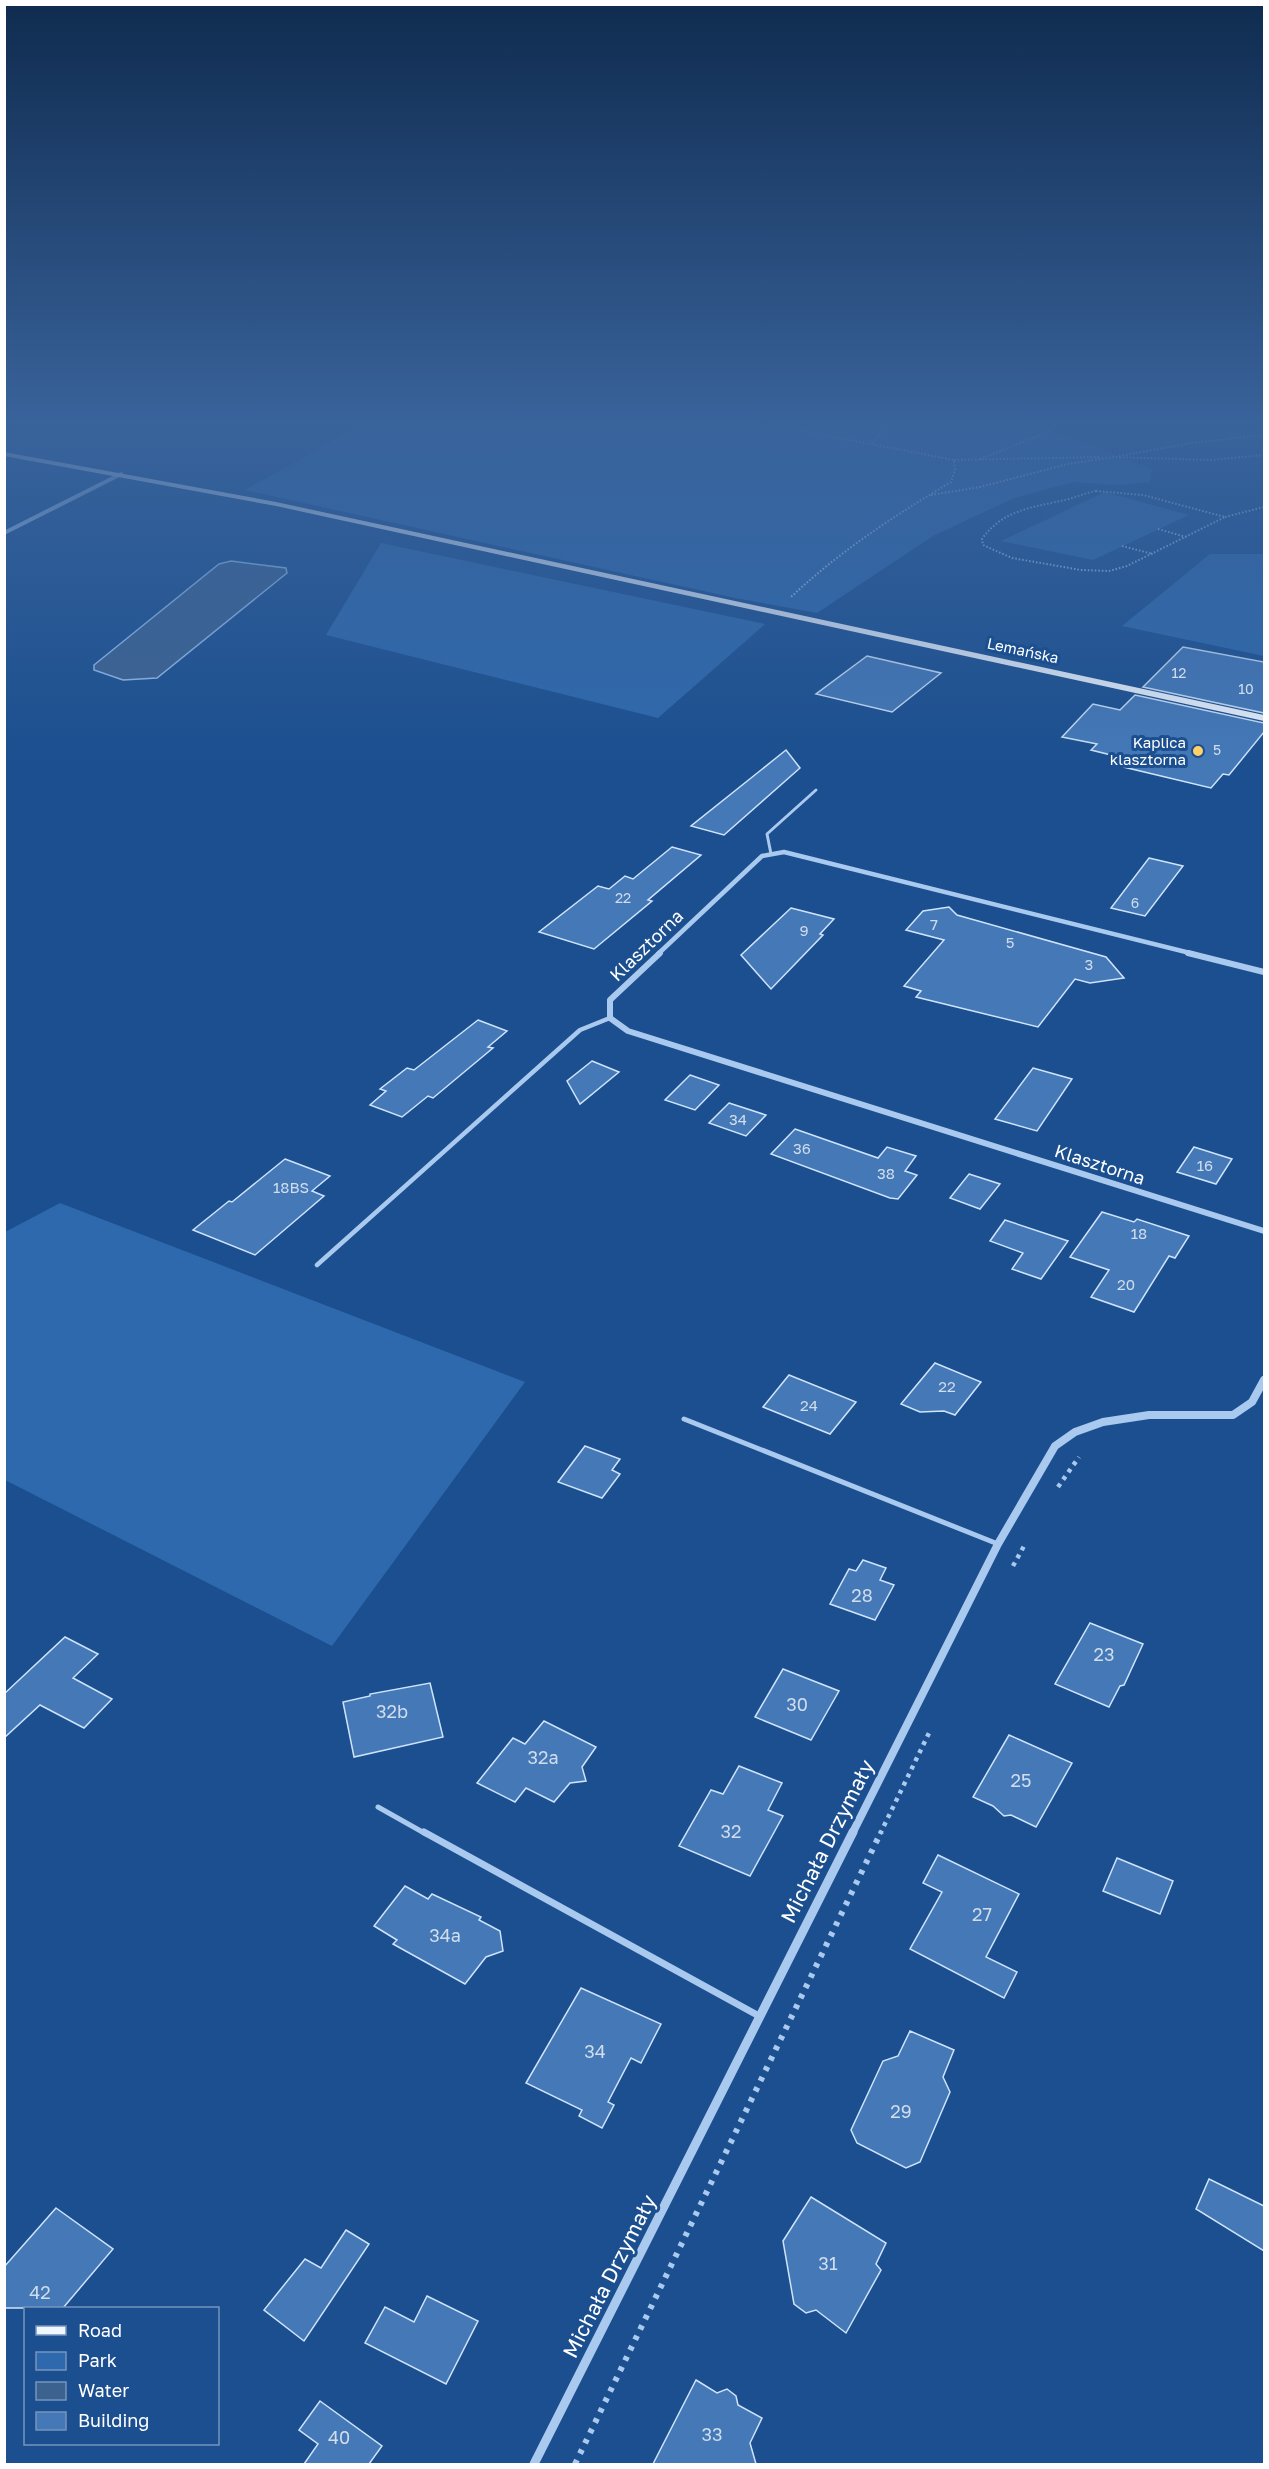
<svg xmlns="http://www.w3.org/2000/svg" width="1269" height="2469" font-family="'Golos Text',sans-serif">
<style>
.green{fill:#2e69ad}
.water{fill:#3c6290;stroke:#9cc4f0;stroke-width:1.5}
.building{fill:#4478b7;stroke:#cfe3fa;stroke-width:1.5}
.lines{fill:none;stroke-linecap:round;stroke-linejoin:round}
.path-far2{stroke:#a9c9ee;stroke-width:2;stroke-dasharray:1.5 2;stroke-linecap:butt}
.path-far1{stroke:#a9c9ee;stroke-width:4.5;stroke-dasharray:4 5;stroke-linecap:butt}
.path{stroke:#a9c9ee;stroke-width:6;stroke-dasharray:4.5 7;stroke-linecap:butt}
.service-far3{stroke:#a9c9ee;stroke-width:3}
.service-far2{stroke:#a9c9ee;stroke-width:4.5}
.service-far1{stroke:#a9c9ee;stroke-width:5}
.service{stroke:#a9c9ee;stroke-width:7}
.minor-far4{stroke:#a9c9ee;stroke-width:4}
.minor-far3{stroke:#a9c9ee;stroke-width:4.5}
.minor-far2{stroke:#a9c9ee;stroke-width:6}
.minor-far1{stroke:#a9c9ee;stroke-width:8}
.minor{stroke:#a9c9ee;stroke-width:9}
.primary{fill:#f0f6ff;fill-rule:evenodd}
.poi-dot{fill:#ffd166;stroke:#1b4f8f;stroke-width:2}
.labels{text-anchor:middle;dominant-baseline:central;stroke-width:6;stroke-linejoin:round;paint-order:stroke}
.far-number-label{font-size:14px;fill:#d0dded}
.far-street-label{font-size:15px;fill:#fff;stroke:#1b4f8f}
.far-poi-label{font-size:15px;fill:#fff;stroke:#1b4f8f;text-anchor:end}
.number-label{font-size:15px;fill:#d0dded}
.street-label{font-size:18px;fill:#fff;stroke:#1b4f8f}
.near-number-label{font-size:18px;fill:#d0dded}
.near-street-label{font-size:21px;fill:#fff;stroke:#1b4f8f}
</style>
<rect width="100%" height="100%" fill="#1b4f8f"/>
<g class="green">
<path d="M367 422H1028L1152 469 1150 482 1117 485 1073 482 1014 498 933 536 817 613 735 598 245 490Z"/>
<path d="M1105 492 1189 515 1093 560 1001 541Z"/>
<path d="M381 543 765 624 658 718 326 635Z"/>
<path d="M1210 554H1264V656L1122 626Z"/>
<path d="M60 1203 525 1382 332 1646 5 1480V1232Z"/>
</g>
<path class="water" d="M231 561 286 568 287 573 157 678 123 680 94 670V665L219 564Z"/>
<g class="building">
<path d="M1183 647 1264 662V713L1143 687Z"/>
<path d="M867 656 941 673 892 712 816 694Z"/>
<path d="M1135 695 1264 723V732L1229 775 1223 774 1211 788 1111 764 1119 757 1091 750 1097 744 1062 737 1093 704 1120 710Z"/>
<path d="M786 750 800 768 724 835 691 826Z"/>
<path d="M672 847 701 855 648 900 652 901 594 949 539 932 598 886 609 889 625 876 633 879Z"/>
<path d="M1149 858 1183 866 1145 916 1111 908Z"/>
<path d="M949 907 957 915 1106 957 1124 978 1090 983 1075 979 1038 1027 916 997 921 991 904 986 944 940 906 930 923 911Z"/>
<path d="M791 908 834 919 820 934 823 935 771 989 741 955Z"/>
<path d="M478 1020 507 1031 488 1047 493 1048 433 1098 428 1096 402 1117 370 1105 386 1091 380 1089 407 1068 414 1070Z"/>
<path d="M592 1061 619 1072 580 1104 567 1081Z"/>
<path d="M1033 1068 1072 1079 1037 1131 995 1119Z"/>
<path d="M690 1075 719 1085 695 1110 665 1100Z"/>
<path d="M729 1103 766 1115 746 1136 709 1123Z"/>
<path d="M795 1129 878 1158 887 1147 916 1156 905 1171 917 1175 898 1199 890 1198 771 1154Z"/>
<path d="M1194 1147 1232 1159 1216 1184 1177 1172Z"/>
<path d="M285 1159 330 1176 312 1191 324 1196 255 1255 193 1230 229 1201 232 1202Z"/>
<path d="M969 1174 1000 1184 980 1209 950 1198Z"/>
<path d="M1102 1212 1134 1222 1137 1219 1189 1236 1175 1258 1169 1256 1134 1312 1091 1297 1109 1270 1070 1257Z"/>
<path d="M1005 1220 1068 1241 1041 1279 1012 1269 1023 1253 990 1241Z"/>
<path d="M935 1363 981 1382 955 1415 944 1411 920 1412 901 1404Z"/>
<path d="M789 1375 856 1402 830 1434 763 1407Z"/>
<path d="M585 1446 620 1459 612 1470 620 1474 602 1498 558 1482Z"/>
<path d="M863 1560 886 1568 880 1580 894 1585 875 1620 830 1604 849 1569 856 1571Z"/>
<path d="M1090 1623 1143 1644 1124 1685 1120 1686 1109 1707 1055 1684Z"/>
<path d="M65 1637 98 1654 73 1678 112 1699 84 1728 40 1705 4 1738V1694Z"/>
<path d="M783 1669 839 1691 811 1740 755 1717Z"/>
<path d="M430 1683 443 1737 354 1757 343 1702 370 1696V1694Z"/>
<path d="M544 1721 596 1747 582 1767 586 1781 570 1783 554 1802 526 1788 515 1802 477 1783 513 1738 525 1744Z"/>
<path d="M1009 1735 1072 1763 1036 1827 1011 1815 1004 1816 993 1806 973 1797Z"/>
<path d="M739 1766 782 1783 768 1810 783 1816 750 1876 679 1846 711 1790 723 1794Z"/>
<path d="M938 1855 1019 1894 986 1957 1017 1972 1004 1998 910 1949 942 1892 923 1883Z"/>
<path d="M1117 1858 1173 1881 1160 1914 1103 1891Z"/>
<path d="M405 1886 428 1899 432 1894 481 1917 479 1920 500 1931 503 1951 486 1957 465 1984 393 1944 397 1940 374 1926Z"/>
<path d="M581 1988 661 2024 641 2063 631 2058 608 2102 614 2105 602 2128 579 2116 582 2110 526 2083Z"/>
<path d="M910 2031 954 2050 943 2077 950 2092 920 2162 906 2168 857 2143 851 2130 883 2061 898 2056Z"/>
<path d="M1209 2179 1264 2206V2251L1196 2209Z"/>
<path d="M811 2197 886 2243 876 2264 881 2270 846 2333 816 2310 806 2313 794 2304 783 2241Z"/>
<path d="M56 2208 113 2249 63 2308H4V2267Z"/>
<path d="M346 2230 369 2244 304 2341 264 2310 305 2259 321 2268Z"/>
<path d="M427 2296 478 2321 446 2384 365 2343 385 2307 414 2322Z"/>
<path d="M696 2380 717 2393 727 2389 736 2396 738 2405 762 2418 750 2443 756 2464H653Z"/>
<path d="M320 2401 382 2446 369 2464H304L318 2444 299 2430Z"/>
</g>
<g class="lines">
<g class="path-far2">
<path d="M756 422 954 460 955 470 951 482C894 516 840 551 791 597"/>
<path d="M855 422 890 429"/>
<path d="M872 443 879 435 904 422"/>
<path d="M1119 456 1192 443 1264 435"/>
<path d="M980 459 1043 434 1061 422"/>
<path d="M954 460 1100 457"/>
<path d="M1096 491 1143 495 1225 517 1127 566 1109 571 1081 570 1012 558 983 545 982 539C1002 511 1029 508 1060 501 1072 499 1084 493 1096 491Z"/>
<path d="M931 495 980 487 1068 464 1113 457 1210 460 1264 455"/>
<path d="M1225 517 1264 507"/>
<path d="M1158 529 1186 537"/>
<path d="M1122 546 1153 554"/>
</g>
<g class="path-far1">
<path d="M1058 1487 1079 1457"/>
<path d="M1013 1566 1024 1546"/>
<path d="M880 1834 929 1733"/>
</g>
<path class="path" d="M575 2464 881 1832"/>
<path class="service-far3" d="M771 854 767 834 816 790"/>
<path class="service-far2" d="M317 1265 580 1030 610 1018"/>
<g class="service-far1">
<path d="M684 1419 998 1544"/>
<path d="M378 1807 426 1834"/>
</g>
<path class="service" d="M424 1832 759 2016"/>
<path class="minor-far4" d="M4 533 121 474"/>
<path class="minor-far3" d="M658 954 762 856 784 852 1194 954"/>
<g class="minor-far2">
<path d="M660 953 610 1000V1018L628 1031 1264 1231"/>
<path d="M1188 953 1264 972"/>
</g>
<path class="minor-far1" d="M852 1834 998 1544 1055 1446 1075 1432 1103 1422 1149 1415H1233L1252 1402 1264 1380"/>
<path class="minor" d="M534 2464 853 1832"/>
<path class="primary" d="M4 452 276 502 1264 715V721L276 506 4 456Z"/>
</g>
<linearGradient id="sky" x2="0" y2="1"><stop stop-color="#0f2b4f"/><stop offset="0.55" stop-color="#39639b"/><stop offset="1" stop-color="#39639b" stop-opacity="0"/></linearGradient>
<rect width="1269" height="768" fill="url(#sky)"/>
<circle class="poi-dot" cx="1198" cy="751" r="6"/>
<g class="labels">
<g class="far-number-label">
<text x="1179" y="672">12</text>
<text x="1246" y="688">10</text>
<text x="1217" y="749">5</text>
<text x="623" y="897">22</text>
<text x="1135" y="902">6</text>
</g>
<g class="far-street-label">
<text transform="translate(1023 650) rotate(12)">Lemańska</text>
</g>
<g class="far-poi-label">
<text x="1186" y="742">Kaplica<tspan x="1186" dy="17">klasztorna</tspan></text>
</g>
<g class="number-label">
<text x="934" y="924">7</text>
<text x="804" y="930">9</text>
<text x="1010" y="942">5</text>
<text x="1089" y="964">3</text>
<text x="738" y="1119">34</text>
<text x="802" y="1148">36</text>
<text x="1205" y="1165">16</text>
<text x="886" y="1173">38</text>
<text x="291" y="1187">18BS</text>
<text x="1139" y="1233">18</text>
<text x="1126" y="1284">20</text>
<text x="947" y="1386">22</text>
<text x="809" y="1405">24</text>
</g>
<g class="street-label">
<text transform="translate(646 945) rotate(-44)">Klasztorna</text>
<text transform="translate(1100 1164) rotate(18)">Klasztorna</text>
</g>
<g class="near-number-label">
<text x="862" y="1595">28</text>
<text x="1104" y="1654">23</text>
<text x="797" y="1704">30</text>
<text x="392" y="1711">32b</text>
<text x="543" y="1757">32a</text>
<text x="1021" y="1780">25</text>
<text x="731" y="1831">32</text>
<text x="982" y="1914">27</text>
<text x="445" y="1935">34a</text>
<text x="595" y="2051">34</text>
<text x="901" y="2111">29</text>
<text x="828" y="2263">31</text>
<text x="40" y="2292">42</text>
<text x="712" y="2434">33</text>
<text x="339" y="2437">40</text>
</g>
<g class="near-street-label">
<text transform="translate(827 1841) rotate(-63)">Michała Drzymały</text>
<text transform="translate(609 2276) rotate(-63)">Michała Drzymały</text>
</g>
</g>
<rect width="1269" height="2469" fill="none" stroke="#ffffff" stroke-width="12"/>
<rect x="24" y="2307" width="195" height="138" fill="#1b4f8f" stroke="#7695bc" stroke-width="1.5"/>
<rect x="36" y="2326" width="30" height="9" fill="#f0f6ff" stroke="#7695bc" stroke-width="1.5"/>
<text x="78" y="2337" font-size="18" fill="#ffffff">Road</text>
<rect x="36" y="2352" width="30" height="18" fill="#2e69ad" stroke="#7695bc" stroke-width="1.5"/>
<text x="78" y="2367" font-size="18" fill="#ffffff">Park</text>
<rect x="36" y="2382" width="30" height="18" fill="#3c6290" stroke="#7695bc" stroke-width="1.5"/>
<text x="78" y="2397" font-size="18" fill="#ffffff">Water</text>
<rect x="36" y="2412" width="30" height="18" fill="#4478b7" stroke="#7695bc" stroke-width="1.5"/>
<text x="78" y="2427" font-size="18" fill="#ffffff">Building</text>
</svg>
